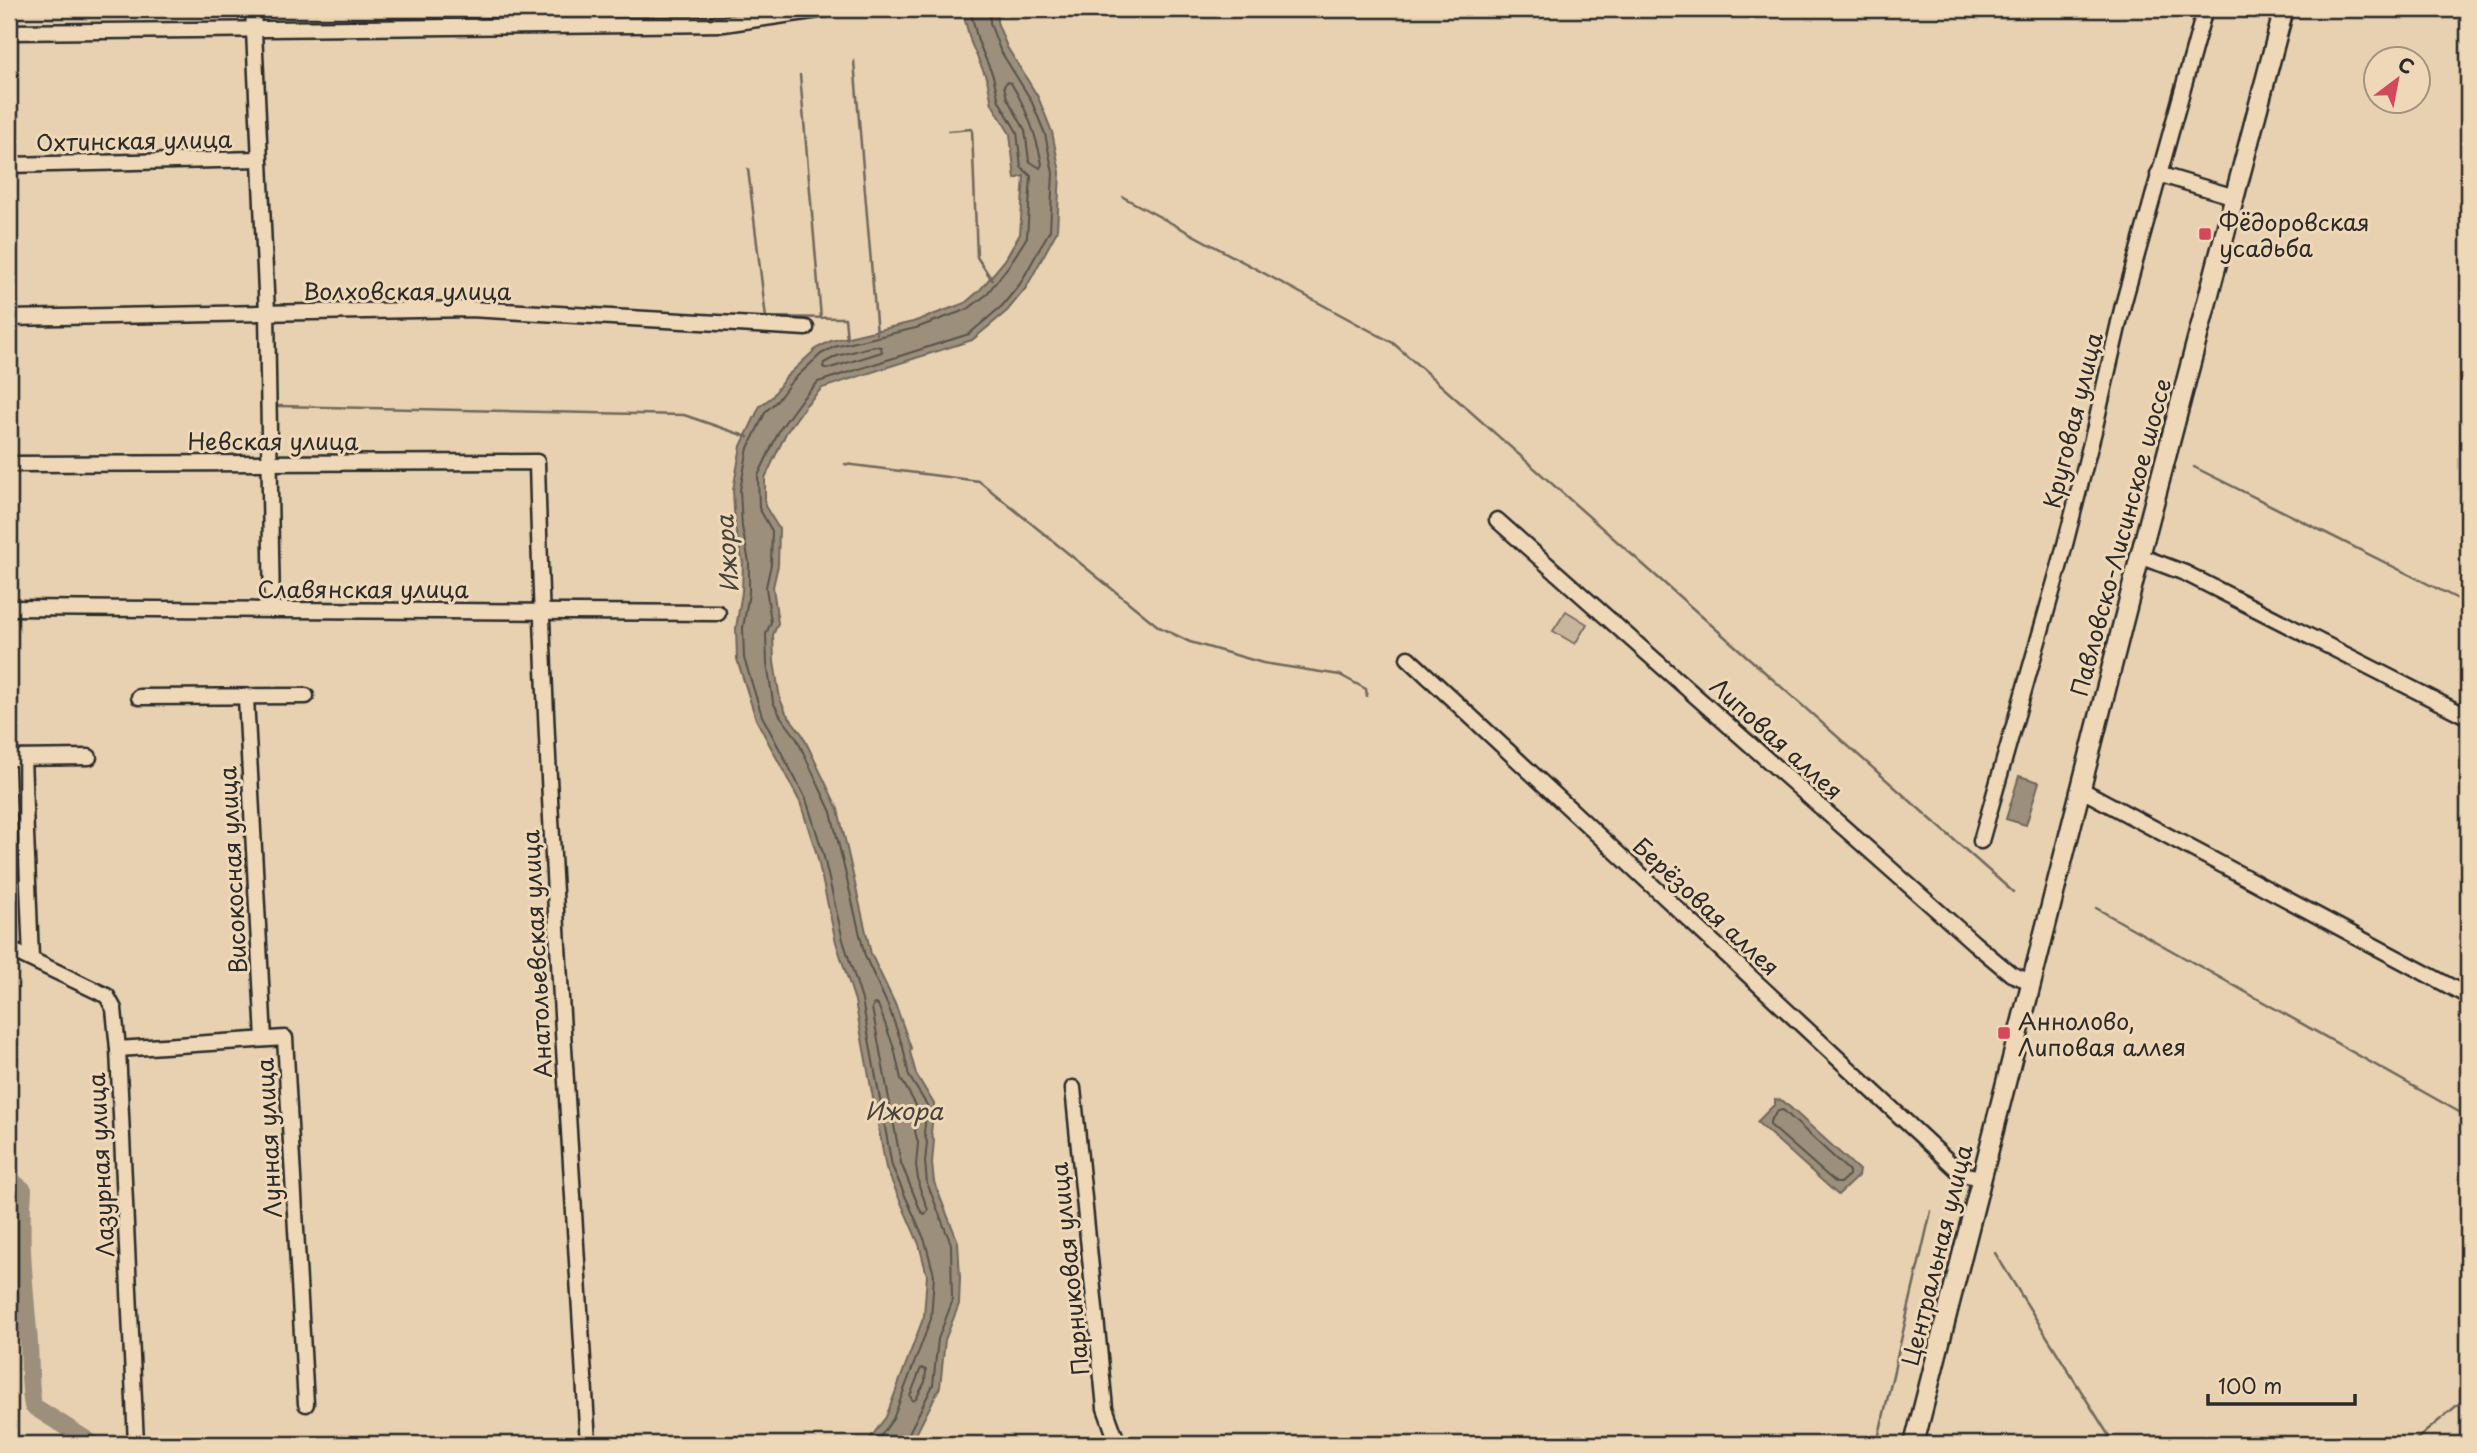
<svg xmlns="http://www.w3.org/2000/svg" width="2477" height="1453" font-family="'Playpen Sans',sans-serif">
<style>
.green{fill:#c8b69c;stroke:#7a7064;stroke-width:2}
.water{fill:#9c8f7c;stroke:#6f675c;stroke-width:2}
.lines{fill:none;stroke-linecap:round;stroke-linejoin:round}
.shore{stroke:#58534b;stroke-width:2}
.stream{stroke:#6f675c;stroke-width:2.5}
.river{stroke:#9c8f7c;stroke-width:18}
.minor-casing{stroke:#2b2b2b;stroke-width:19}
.major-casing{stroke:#2b2b2b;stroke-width:23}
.minor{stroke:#efd8b7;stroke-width:14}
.major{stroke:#efd8b7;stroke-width:18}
.poi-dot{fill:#d1495b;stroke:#efd8b7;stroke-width:2.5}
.labels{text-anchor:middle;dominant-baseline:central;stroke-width:6;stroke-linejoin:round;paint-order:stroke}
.street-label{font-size:23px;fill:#2b2b2b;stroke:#efd8b7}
.poi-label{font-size:23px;fill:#2b2b2b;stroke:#efd8b7;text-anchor:start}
.water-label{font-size:24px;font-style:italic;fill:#47443f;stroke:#efd8b7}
</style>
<rect width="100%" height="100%" fill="#e7d1b1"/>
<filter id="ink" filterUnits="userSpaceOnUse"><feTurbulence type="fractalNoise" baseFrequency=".0143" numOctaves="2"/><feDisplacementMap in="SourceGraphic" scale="14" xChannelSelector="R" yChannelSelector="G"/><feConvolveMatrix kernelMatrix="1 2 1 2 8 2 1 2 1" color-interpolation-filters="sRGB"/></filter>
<g filter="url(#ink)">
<path class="green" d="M1566 611 1587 624 1575 644 1553 631Z"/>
<g class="water">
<path d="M962 9H997V22L1007 47 1038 97 1052 132 1060 172 1057 231 1026 288 1007 311 972 340 822 388 806 405 786 433 765 478V506L779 529 778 565 773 587 778 623 773 635 774 662 780 699 786 713 802 734 838 809 871 954 896 1006 911 1048 910 1052 916 1074 934 1104 931 1133 934 1140 932 1163 934 1182 958 1242 960 1278 959 1304 945 1340 940 1387 911 1444H866L886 1417 924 1316 927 1275 919 1244 886 1168 855 1001 836 942 817 855 800 802 756 719 737 659 736 628 742 592 743 563 735 528 733 490 741 446 760 406 772 397 785 378 817 348 831 341 913 322 965 303 980 290 1005 260 1020 234 1024 176 1015 179 1010 134 992 104 987 79 971 43Z"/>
<path d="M2019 776 2039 782 2026 825 2006 819Z"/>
<path d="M1775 1099 1783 1101 1859 1170 1858 1176 1838 1195 1757 1122 1775 1104Z"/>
</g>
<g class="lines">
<g class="shore">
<path d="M1007 82 1011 83C1027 109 1036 134 1042 164L1040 168 1029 161 1025 130 1007 98 1004 86Z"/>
<path d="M874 346 881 347 882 352 827 369 823 367 824 363 837 356Z"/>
<path d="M874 1004 878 1005 880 1010 894 1048 901 1079 917 1107 915 1131 918 1143 916 1165 919 1186 928 1210 925 1214 921 1212 901 1163 872 1008Z"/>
<path d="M1783 1110 1849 1171V1175L1840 1183H1836L1770 1125V1121L1778 1111Z"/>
<path d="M921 1368 926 1370 925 1382 916 1399 913 1401 910 1396Z"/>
<path d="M875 1444 893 1419 931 1319 934 1275 925 1241 892 1166 862 1000 843 940 823 853 806 799 762 716 744 658 743 628 749 593V562L742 527 740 490 748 448 766 411 777 401 791 382 821 354 834 347 916 328 968 309 986 295 1010 264 1027 237 1031 176 1021 167 1017 132 999 101 993 76 978 41 970 9"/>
<path d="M905 1444 906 1439 933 1385 938 1339 952 1302 951 1244 927 1183 925 1162 927 1142 924 1133 927 1105 909 1076 903 1047 889 1008 865 956 831 812 796 737 781 717 773 702 767 663 766 634 771 622 766 587 771 564 772 531 759 508 758 476 780 429 801 400 818 382 969 334 1002 306 1020 284 1050 230 1053 173 1045 134 1031 100 1000 50 990 23V9"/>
</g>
<g class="stream">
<path d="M854 61 877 334"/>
<path d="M800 75 821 318"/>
<path d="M948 131 972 129 977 257 992 280"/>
<path d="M748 169 766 318"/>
<path d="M1123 197 1393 343 2013 892"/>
<path d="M743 317 845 318 847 339"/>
<path d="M279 406 684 415 748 437"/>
<path d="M845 464 979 481 1159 627 1190 642 1263 663 1340 675 1366 689 1367 696"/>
<path d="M2194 467 2468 604"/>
<path d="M2096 908 2468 1117"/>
<path d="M1995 1253 2114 1444"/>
<path d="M1879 1435 1931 1211"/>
<path d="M2411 1444 2461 1402 2468 1390"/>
</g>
<path class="river" d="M9 1179 23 1190C19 1239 24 1282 28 1331 31 1356 28 1381 33 1406L93 1444"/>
<g class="minor-casing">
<g id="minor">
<path d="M253 9 267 313 272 610"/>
<path d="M9 32 724 24 826 9"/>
<path d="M9 165 259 159"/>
<path d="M2158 174 2235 197"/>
<path d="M9 318 470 309 806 328"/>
<path d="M9 464 537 462C545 789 569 1117 588 1444"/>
<path d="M1497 520 1974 943 2011 974 2031 982"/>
<path d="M2140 556 2185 573 2468 717"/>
<path d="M9 608 718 613"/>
<path d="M1408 658 1962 1174 1981 1178"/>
<path d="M139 697 306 696"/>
<path d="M246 698 264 1039"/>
<path d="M9 758 89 757"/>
<path d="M23 758 31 958"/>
<path d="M2080 789 2468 996"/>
<path d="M1981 841 2060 564 2094 431 2123 305 2205 9"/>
<path d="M9 949 107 996 114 1009 118 1049 136 1444"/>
<path d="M118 1049 285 1038 306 1404"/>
<path d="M1073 1088 1105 1408 1118 1444"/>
</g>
</g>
<g class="major-casing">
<path id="major" d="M1914 1444 2140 556 2284 9"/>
</g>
<use href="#minor" class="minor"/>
<use href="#major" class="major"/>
</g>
</g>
<g class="poi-dot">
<rect x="2198" y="227" width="14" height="14" rx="3.5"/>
<rect x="1997" y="1026" width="14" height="14" rx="3.5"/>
</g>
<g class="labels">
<g class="street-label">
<text transform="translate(134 140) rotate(-1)">Охтинская улица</text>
<text x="407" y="290">Волховская улица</text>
<text transform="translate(2072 420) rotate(-76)">Круговая улица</text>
<text x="273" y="440">Невская улица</text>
<text transform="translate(2120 537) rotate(-75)">Павловско-Лисинское шоссе</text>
<text x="363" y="588">Славянская улица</text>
<text transform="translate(1777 738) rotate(42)">Липовая аллея</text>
<text transform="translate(232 870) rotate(-93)">Високосная улица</text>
<text transform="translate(1707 906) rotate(43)">Берёзовая аллея</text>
<text transform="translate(536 954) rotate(-93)">Анатольевская улица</text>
<text transform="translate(268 1138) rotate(-93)">Лунная улица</text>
<text transform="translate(100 1165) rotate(-93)">Лазурная улица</text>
<text transform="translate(1936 1255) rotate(-76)">Центральная улица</text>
<text transform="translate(1069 1269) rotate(-96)">Парниковая улица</text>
</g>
<g class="poi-label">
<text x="2219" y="221">Фёдоровская<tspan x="2219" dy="26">усадьба</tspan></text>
<text x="2018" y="1020">Аннолово,<tspan x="2018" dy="26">Липовая аллея</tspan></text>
</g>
<g class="water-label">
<text transform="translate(726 554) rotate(-94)">Ижора</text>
<text x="904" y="1110">Ижора</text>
</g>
</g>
<rect width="2477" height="1453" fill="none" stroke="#efd8b7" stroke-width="35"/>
<rect x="18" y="18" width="2442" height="1418" fill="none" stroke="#2b2b2b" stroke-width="2.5" filter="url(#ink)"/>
<g transform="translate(2397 80) rotate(32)"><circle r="33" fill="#efd8b7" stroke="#a1937f" stroke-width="2"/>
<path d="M0-5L12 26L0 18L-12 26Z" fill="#d1495b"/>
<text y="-10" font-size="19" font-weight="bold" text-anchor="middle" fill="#2b2b2b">С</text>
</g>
<path d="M2208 1394v10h147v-10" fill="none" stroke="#2b2b2b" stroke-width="3.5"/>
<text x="2218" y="1394" font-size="21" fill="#2b2b2b" stroke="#efd8b7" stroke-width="5" paint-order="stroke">100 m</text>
</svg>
